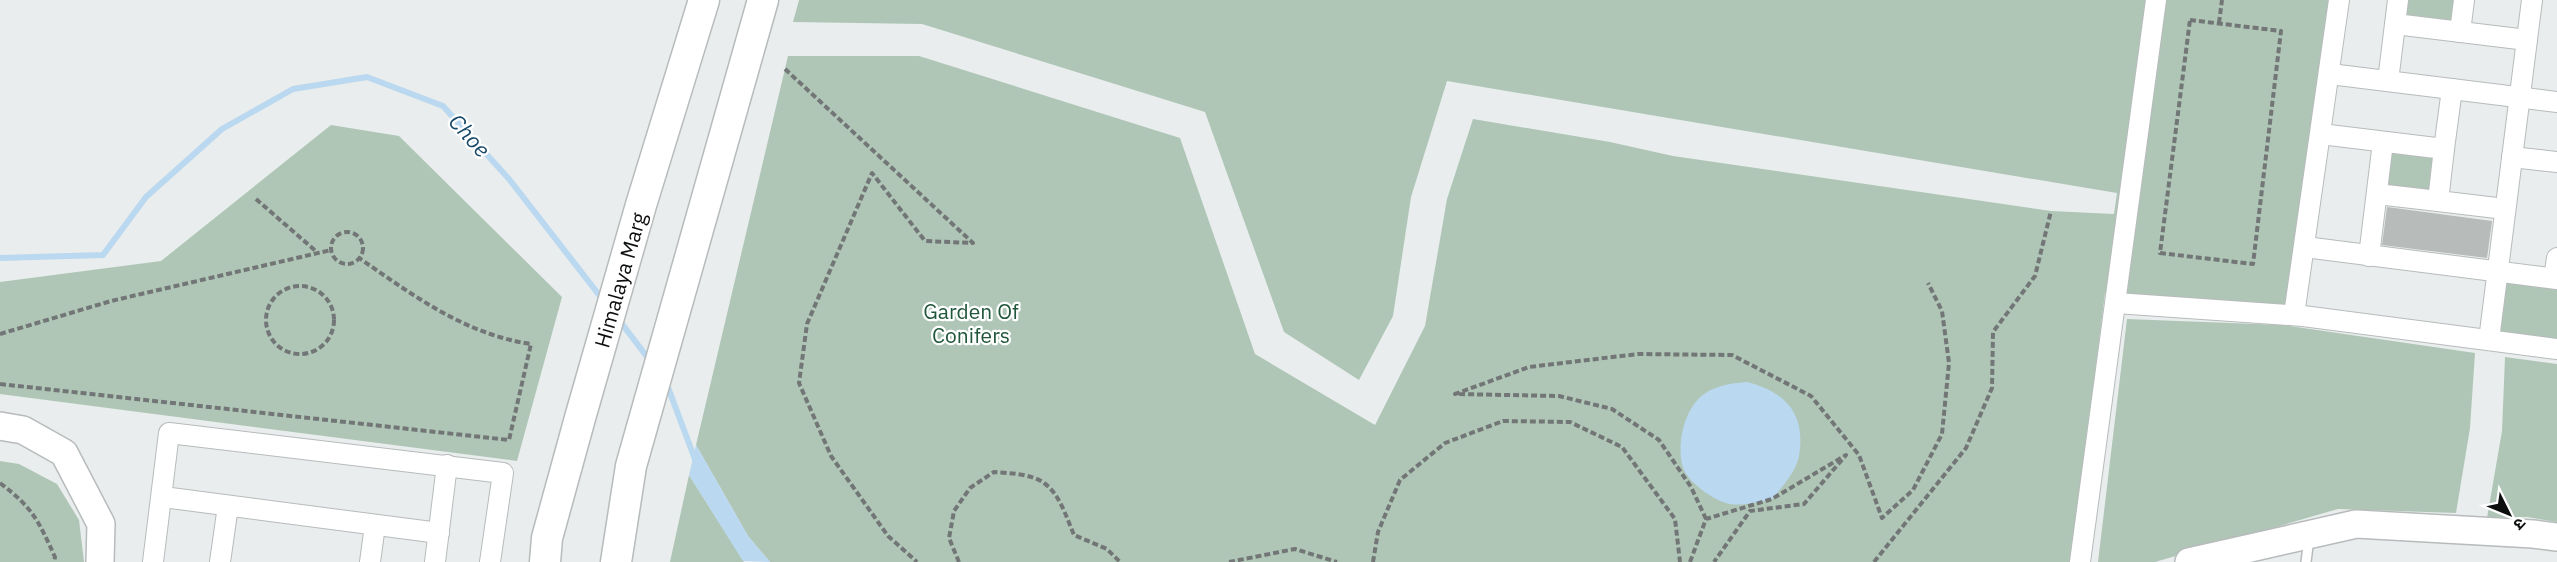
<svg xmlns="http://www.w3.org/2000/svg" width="2557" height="562" font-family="'IBM Plex Sans','Noto Sans Devanagari',sans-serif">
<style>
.green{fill:#afc6b7}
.water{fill:#bad8ef}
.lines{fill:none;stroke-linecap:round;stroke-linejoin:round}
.stream{stroke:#bad8ef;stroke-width:6}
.building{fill:#b7bbba}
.lane-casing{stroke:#b7bbbb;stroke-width:12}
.street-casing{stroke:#b7bbbb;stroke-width:22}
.secondary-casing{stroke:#b7bbbb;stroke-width:30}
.primary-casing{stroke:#b7bbbb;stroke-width:33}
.path{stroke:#737676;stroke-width:4;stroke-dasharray:6 3;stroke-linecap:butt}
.lane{stroke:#fff;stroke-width:9}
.street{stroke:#fff;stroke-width:20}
.secondary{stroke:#fff;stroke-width:27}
.primary{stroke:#fff;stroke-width:30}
.labels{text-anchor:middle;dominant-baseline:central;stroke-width:4.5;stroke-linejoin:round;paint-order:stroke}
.street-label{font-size:21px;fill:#0d0e0e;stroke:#fff}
.park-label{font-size:21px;fill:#205639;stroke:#fff}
.water-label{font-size:22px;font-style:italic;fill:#174969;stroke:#fff}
</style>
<rect width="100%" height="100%" fill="#e9eded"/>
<g class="green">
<path d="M799 0H2330L2290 316 2105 293 2072 562H770L748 536 696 445 788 56H919L1180 138 1255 354 1375 425 1425 326 1447 199 1473 119 1610 142 1673 156 2051 211 2114 214 2117 193 1447 81 1411 197 1393 316 1359 380 1284 332 1205 112 922 24 793 22Z"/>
<path d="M2406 0H2458L2453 25 2404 17Z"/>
<path d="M331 125 399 136 562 297 517 461 0 394V282L161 261Z"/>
<path d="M2389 149 2438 156 2432 195 2385 189Z"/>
<path d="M2498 271 2557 279V349L2489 340Z"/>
<path d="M2127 319 2282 325 2475 353 2470 428 2456 513 2338 509 2155 562H2098Z"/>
<path d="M2505 357 2557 364V522L2527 517 2487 518 2502 431Z"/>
<path d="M0 461 19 464 57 484 79 520 84 562H0Z"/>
<path d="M689 475 744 562H670Z"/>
</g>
<g class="water">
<path d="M1747 382C1786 392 1806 414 1799 456 1796 472 1782 487 1772 499 1759 502 1744 506 1730 504 1714 501 1685 481 1682 464 1677 441 1685 405 1707 392 1719 385 1733 383 1747 382Z"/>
<path d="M696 445 748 536 770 562 743 561 689 475Z"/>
</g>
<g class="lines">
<g class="stream">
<path d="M0 258 103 255 146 197 222 129 293 89 367 77 443 106 509 179 603 300"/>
<path d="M619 320 651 362"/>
<path d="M666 382 696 462"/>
</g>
</g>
<path class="building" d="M2387 207 2492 221 2487 258 2382 245Z"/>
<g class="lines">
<g class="lane-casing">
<path id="lane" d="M2306 562 2309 538"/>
</g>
<g class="street-casing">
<g id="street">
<path d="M2395 24 2527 40"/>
<path d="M2460 32 2464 0"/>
<path d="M2330 74 2557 102"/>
<path d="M2388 81 2398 0"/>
<path d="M2321 134 2444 149 2438 201 2505 209"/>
<path d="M2444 149 2452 89"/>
<path d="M2512 157 2557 162"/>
<path d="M2377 194 2438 201"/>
<path d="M2305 247 2557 279"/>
<path d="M2369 256 2383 142"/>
<path d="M2554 278 2557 258"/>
<path d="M2116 303 2303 316 2557 349"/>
<path d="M2294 315 2339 0"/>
<path d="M2489 340 2532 0"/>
<path d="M163 497 439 533"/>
<path d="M153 562 169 433 503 473 490 562"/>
<path d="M220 562 228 506"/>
<path d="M370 562 375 525"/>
<path d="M435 562 447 465"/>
<path d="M2080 562 2156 0"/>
</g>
</g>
<g class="secondary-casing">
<g id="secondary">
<path d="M0 426 23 430 64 453 101 524 100 562"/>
<path d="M2189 562 2356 524 2533 534 2557 537"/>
</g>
</g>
<g class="primary-casing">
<g id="primary">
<path d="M545 562 547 538 580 418 641 205 704 0"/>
<path d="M616 562 631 466 763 0"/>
</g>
</g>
<g class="path">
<path d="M2190 20 2281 31 2253 264 2160 253Z"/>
<path d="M2219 23 2222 0"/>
<path d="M785 69 973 243 925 241 872 173 807 324 799 383 831 456 888 536 917 562"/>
<path d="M256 199 318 253"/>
<circle cx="347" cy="248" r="16"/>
<circle cx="300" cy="320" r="34"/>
<path d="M0 334 111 301 331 250"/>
<path d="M0 384 509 440 531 344C464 334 413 295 359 258"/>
<path d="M0 483C33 508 38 520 55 557L54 562"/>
<path d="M1706 519 1691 487 1659 440 1612 409 1559 396 1455 394 1529 367 1638 354 1732 355 1811 396 1859 455 1882 518 1913 490 1942 434 1949 363 1942 311 1928 283"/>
<path d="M959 562 949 538 954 511 970 488 994 472C1009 473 1032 474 1044 483 1060 494 1067 519 1074 535L1107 549 1120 562"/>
<path d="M1229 562 1295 549 1337 562"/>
<path d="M1373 562 1378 532 1400 480 1445 443 1503 421 1570 422 1622 447 1675 519 1680 562"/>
<path d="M1690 562 1706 519 1772 499 1846 455 1804 504 1750 511 1714 562"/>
<path d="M1874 562 1966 448 1992 388 1993 332 2035 276 2051 211"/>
</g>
<use href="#lane" class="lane"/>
<use href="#street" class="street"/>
<use href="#secondary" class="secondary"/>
<use href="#primary" class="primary"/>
</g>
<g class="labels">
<g class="street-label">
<text transform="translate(620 280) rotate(-74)">Himalaya Marg</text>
</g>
<g class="park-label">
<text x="971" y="311">Garden Of<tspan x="971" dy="24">Conifers</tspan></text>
</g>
<g class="water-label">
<text transform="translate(470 135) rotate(48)">Choe</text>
</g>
</g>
<g transform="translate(2509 514) rotate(133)" stroke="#ffffff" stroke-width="4.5" paint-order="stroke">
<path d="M0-4.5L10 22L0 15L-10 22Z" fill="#0d0e0e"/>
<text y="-9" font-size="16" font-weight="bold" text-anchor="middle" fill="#0d0e0e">उ</text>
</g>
</svg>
